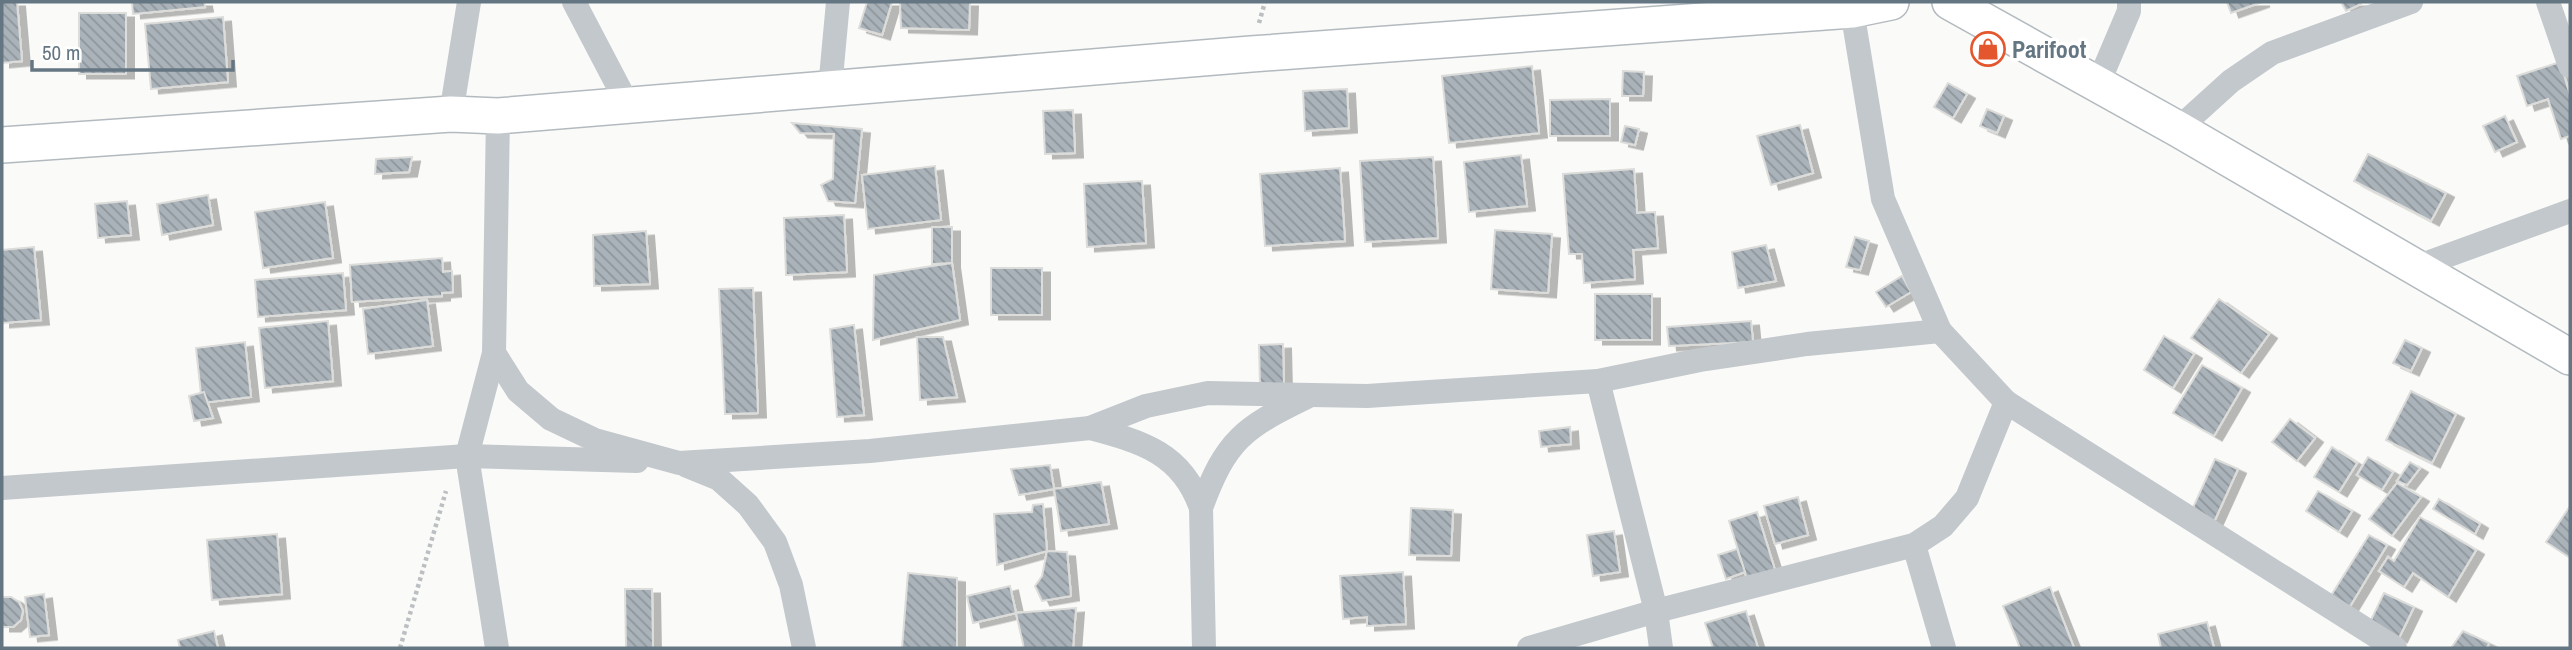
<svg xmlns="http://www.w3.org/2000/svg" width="2572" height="650" font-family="'Archivo Narrow',sans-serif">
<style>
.building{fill:url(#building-back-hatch);stroke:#dcdcda;stroke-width:2;filter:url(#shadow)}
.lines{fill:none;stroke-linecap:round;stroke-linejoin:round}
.secondary-casing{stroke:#b3babf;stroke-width:38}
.path{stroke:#bbbfc2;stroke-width:4.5;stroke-dasharray:3.5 3.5;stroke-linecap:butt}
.street{stroke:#c3c8cc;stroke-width:24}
.secondary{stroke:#fff;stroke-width:35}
.labels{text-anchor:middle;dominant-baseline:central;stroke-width:7;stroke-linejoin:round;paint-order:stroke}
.poi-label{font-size:24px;font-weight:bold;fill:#657683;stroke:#fff;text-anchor:start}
</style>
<defs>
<pattern id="building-back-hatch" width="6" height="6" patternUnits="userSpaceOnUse" patternTransform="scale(1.75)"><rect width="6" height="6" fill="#aab3b9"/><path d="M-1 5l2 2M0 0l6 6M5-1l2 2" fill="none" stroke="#8e969c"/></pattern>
<filter id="shadow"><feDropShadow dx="8" dy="4.5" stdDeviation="0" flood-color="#0004"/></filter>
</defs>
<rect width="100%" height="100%" fill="#fafaf8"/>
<g class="building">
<path d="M2 2H17L22 61 2 63Z"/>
<path d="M132 2H204L205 7 133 14Z"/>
<path d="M867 2H892L882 35 859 28Z"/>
<path d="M900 2H970L969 30 901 28Z"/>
<path d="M2227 2H2262L2231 13Z"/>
<path d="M2341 2H2360L2361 4 2346 11Z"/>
<rect x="79" y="13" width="47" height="61"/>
<path d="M223 17 228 82 151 89 145 24Z"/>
<path d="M2560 62 2570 95V136L2561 139 2548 99 2527 106 2517 76Z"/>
<path d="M1532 66 1539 133 1449 143 1442 76Z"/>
<path d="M1623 71 1644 72 1643 96H1622Z"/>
<path d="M1948 83 1967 94 1953 118 1934 107Z"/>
<path d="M1347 89 1349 128 1305 131 1303 91Z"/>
<path d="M1610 99V136H1550V100Z"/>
<path d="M1987 109 2004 116 1997 133 1980 126Z"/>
<path d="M1073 110 1075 153 1045 154 1043 111Z"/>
<path d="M2505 116 2517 142 2495 152 2483 126Z"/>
<path d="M792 123 862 129 855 203 828 201 821 185 833 179 834 134 800 133Z"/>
<path d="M1800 125 1813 173 1771 185 1757 136Z"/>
<path d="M1625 126 1639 129 1635 145 1621 142Z"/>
<path d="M2368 154 2446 193 2431 221 2354 181Z"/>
<path d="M1521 155 1527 206 1469 212 1464 162Z"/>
<path d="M412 157 409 172 375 174 376 159Z"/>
<path d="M1433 157 1438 238 1365 242 1360 161Z"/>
<path d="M935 166 941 220 868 229 862 175Z"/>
<path d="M1340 168 1345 241 1265 246 1260 174Z"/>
<path d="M1634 169 1637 213 1655 212 1658 248 1633 250 1635 279 1584 283 1582 254H1569L1563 174Z"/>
<path d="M1142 181 1146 243 1087 247 1084 184Z"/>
<path d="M208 195 213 225 162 235 157 204Z"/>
<path d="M127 201 131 235 98 238 95 204Z"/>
<path d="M325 202 333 258 263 268 255 212Z"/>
<path d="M844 215 847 272 786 275 784 218Z"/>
<path d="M932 227H952V263L932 264Z"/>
<path d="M1495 230 1552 234 1548 293 1491 289Z"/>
<path d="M646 231 650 284 594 286 593 235Z"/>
<path d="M1855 237 1869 241 1860 270 1846 267Z"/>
<path d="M1766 245 1776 281 1738 288 1732 252Z"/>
<path d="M34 247 41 320 2 323V250Z"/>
<path d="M442 258 443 272 452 271 453 292 442 293V296L352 302 350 265Z"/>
<path d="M952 263 960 320 873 340 874 275Z"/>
<rect x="991" y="268" width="51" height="47"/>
<path d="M343 273 346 310 258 317 255 280Z"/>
<path d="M1902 276 1911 292 1886 307 1876 292Z"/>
<path d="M753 288 758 413 725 414 719 289Z"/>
<rect x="1595" y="294" width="57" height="46"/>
<path d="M2219 299 2269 334 2241 373 2191 338Z"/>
<path d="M427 300 433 346 368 354 363 309Z"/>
<path d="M328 321 333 381 265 388 259 328Z"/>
<path d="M1751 321 1753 342 1669 346 1667 327Z"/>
<path d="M854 325 864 415 837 417 830 329Z"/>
<path d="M2164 336 2194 354 2173 388 2144 370Z"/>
<path d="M917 337H943L957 397 920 400Z"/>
<path d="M2405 340 2422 348 2411 371 2393 363Z"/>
<path d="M245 342 251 397 202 403 196 348Z"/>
<path d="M1283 344 1284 386H1260L1259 345Z"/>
<path d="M2202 365 2242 388 2214 436 2173 413Z"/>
<path d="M2411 391 2456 414 2432 463 2386 440Z"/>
<path d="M204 392 213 418 194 421 189 396Z"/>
<path d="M2290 419 2315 438 2297 461 2272 442Z"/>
<path d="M1570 427 1571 444 1541 447 1539 431Z"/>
<path d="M2332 447 2357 463 2339 492 2314 477Z"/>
<path d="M2368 457 2393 472 2382 490 2357 475Z"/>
<path d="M2215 459 2238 469 2214 522 2191 512Z"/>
<path d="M2410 462 2420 468 2407 485 2397 481Z"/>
<path d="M1050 465 1054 489 1019 495 1011 469Z"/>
<path d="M1101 482 1109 524 1061 531 1054 489Z"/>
<path d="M2397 483 2421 497 2392 536 2369 519Z"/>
<path d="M2318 491 2352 511 2339 532 2306 511Z"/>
<path d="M1798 497 1808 535 1775 544 1764 506Z"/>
<path d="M2439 499 2480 524 2475 534 2433 509Z"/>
<path d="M1043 504 1047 551 997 565 994 514 1032 512 1033 505Z"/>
<path d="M2570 506V558L2546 542Z"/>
<path d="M1411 508 1453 510 1451 556 1409 555Z"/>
<path d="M1757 512 1775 570 1747 579 1729 521Z"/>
<path d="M2420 517 2476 550 2448 597 2413 573 2404 587 2379 571 2388 557 2394 561Z"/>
<path d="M1614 531 1620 572 1593 576 1587 535Z"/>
<path d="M277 534 282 594 212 600 207 540Z"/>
<path d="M2369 535 2387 545 2346 613 2327 602Z"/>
<path d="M1737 549 1745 572 1726 579 1718 555Z"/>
<path d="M1047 551 1067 552 1071 596 1042 601 1035 586 1042 576Z"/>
<path d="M1403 572 1406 624 1367 626V617L1343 619 1340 576Z"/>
<path d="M908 573 957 578V648H902Z"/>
<path d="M1010 586 1016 613 973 623 967 596Z"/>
<path d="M2050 587 2074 648H2020L2003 606Z"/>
<path d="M625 589H652L653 648H626Z"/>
<path d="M2384 593 2414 607 2399 638 2369 624Z"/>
<path d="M44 594 49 635 30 637 25 597Z"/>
<path d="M2 597H11L19 602 23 611 21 620 13 627H2Z"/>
<path d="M1076 608 1073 648H1024L1016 613Z"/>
<path d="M1746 611 1758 648H1713L1705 623Z"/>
<path d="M2207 622 2214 648H2161L2158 634Z"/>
<path d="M214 631 218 648H180L178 640Z"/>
<path d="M2463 631 2489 643 2487 648H2451Z"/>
</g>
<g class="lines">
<g class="secondary-casing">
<g id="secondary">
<path d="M1950 2 2178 129 2570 357"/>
<path d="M2 145 451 114 498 116 1251 54 1852 10 1891 2"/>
</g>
</g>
<g class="path">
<path d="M1259 23 1265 2"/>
<path d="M400 648 446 491"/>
</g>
<g class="street">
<path d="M574 2 628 105"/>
<path d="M2548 2 2570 66"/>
<path d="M2098 84 2129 11V2"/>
<path d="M830 88 838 2"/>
<path d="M451 114 469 2"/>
<path d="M2178 129 2231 81 2272 53 2411 2"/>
<path d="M2416 267 2570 211"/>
<path d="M494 353 518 391 551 419 595 440 679 463 870 451 1090 428 1146 406 1208 393 1367 396 1598 381 1700 360 1807 344 1940 331 1883 199 1852 10"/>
<path d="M1598 381 1656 611 1661 648"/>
<path d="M2006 402 2395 648"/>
<path d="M1090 428C1142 442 1182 453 1201 508L1204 648"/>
<path d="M687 466 719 479 748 505 775 542 791 585 804 648"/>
<path d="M2 488 467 456 637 461"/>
<path d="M1201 508C1226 440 1243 428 1307 397"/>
<path d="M1914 545 1944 648"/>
<path d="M497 648 467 456 494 353 498 116"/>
<path d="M1529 648 1656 611 1914 545 1943 526 1967 498 2006 402 1940 331"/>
</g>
<use href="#secondary" class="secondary"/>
</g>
<defs>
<g id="shop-ring" transform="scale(1.75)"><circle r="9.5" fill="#fff" stroke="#e4572e" stroke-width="1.5"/><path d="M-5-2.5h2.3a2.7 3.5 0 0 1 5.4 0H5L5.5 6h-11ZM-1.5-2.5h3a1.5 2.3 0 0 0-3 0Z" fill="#e4572e"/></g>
</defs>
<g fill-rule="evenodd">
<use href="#shop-ring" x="1988" y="49"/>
</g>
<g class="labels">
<g class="poi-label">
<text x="2012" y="49">Parifoot</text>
</g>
</g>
<rect width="2572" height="650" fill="none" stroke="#657683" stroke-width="7"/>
<path d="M32 60v10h201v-10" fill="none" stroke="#657683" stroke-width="3.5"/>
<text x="42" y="60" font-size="21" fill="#657683" stroke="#ffffff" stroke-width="5" paint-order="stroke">50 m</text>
</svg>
